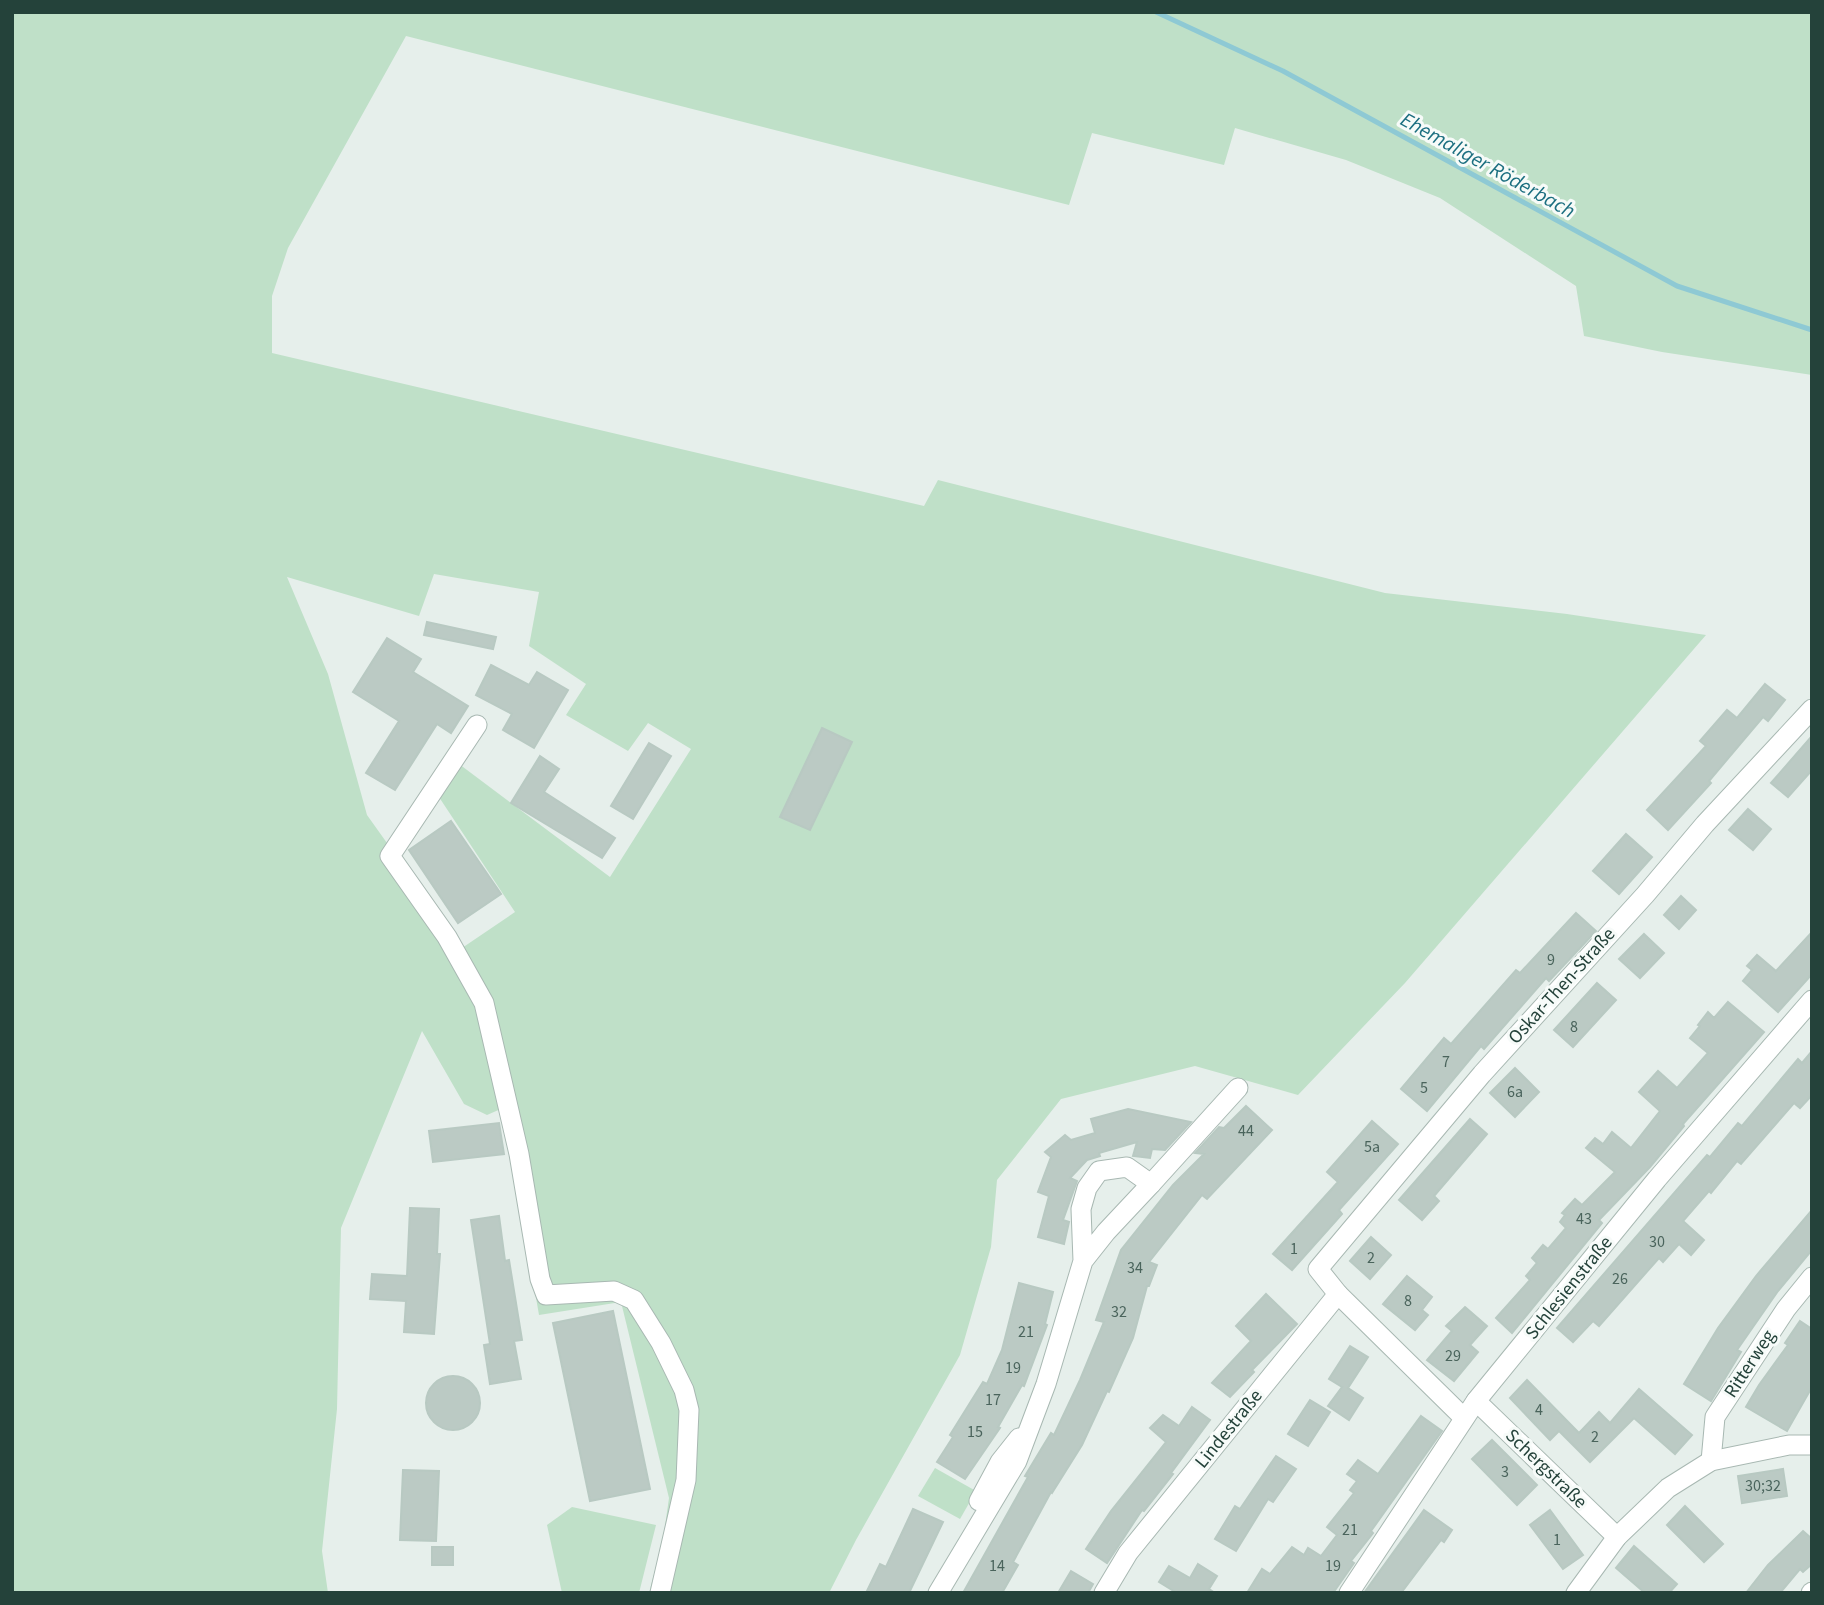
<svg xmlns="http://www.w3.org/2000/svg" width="1824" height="1605" font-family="'Source Sans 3',sans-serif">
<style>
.green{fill:#bfe0c8;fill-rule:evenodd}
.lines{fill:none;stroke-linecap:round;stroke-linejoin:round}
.stream{stroke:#8ec9d4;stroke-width:5}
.building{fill:#bbcac4;stroke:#b8c9c2;stroke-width:2}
.minor-casing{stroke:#a8b8b2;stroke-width:21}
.minor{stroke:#fff;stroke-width:19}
.labels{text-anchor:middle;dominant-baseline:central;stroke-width:6;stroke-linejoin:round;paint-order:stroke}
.number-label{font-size:16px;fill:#4a645c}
.street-label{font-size:19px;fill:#24423a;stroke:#f7fbf9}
.water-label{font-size:21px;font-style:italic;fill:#1c6f80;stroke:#f7fbf9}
</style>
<rect width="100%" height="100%" fill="#e6efeb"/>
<g class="green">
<path d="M12 12H1812V375L1662 352 1584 336 1576 286 1440 198 1346 160 1235 128 1224 165 1092 133 1069 205 406 36 288 248 272 296V353L924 506 938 480 1385 593 1567 614 1706 635 1405 983 1298 1095 1195 1066 1061 1099 997 1180 991 1247 960 1355 856 1540 829 1593H649L663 1540 669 1498 621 1302 539 1315 503 1108 487 1115 464 1104 422 1031 341 1228 337 1409 322 1551 328 1593H12ZM434 574 539 592 529 646 586 684 566 715 628 751 648 723 691 749 610 877 451 758 431 785 515 912 462 948 367 815 328 674 287 577 419 616Z"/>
<path d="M935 1468 976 1491 960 1519 918 1496Z"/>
<path d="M572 1507 656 1525 639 1593H562L547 1525Z"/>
</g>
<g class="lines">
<path class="stream" d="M1156 12 1283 71 1677 286 1812 330"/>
</g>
<g class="building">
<path d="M427 622 496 637 493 649 424 635Z"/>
<path d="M387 638 421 659 413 672 468 706 451 733 437 724 395 790 366 773 399 721 353 692Z"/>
<path d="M491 665 529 685 537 672 568 690 534 748 503 730 512 714 476 695Z"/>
<path d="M1765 684 1785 700 1768 721 1763 717 1709 781 1711 783 1668 830 1647 810 1706 746 1700 741 1727 710 1737 718Z"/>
<path d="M822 728 852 742 810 830 780 817Z"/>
<path d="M1812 736V770L1788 797 1771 783Z"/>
<path d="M649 743 671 756 633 819 611 806Z"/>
<path d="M540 756 559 769 544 792 615 838 602 858 511 803Z"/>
<path d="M1748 809 1771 829 1753 850 1729 830Z"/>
<path d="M451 821 501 894 458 923 409 850Z"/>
<path d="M1626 834 1652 857 1619 894 1593 871Z"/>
<path d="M1681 896 1696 910 1679 929 1664 915Z"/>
<path d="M1576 913 1596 931 1549 981 1546 978 1484 1049 1481 1046 1427 1111 1401 1089 1444 1038 1451 1044 1516 970 1520 973Z"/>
<path d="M1812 932V974L1778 1012 1743 981 1752 970 1747 966 1757 955 1776 971Z"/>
<path d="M1644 934 1664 953 1640 978 1619 959Z"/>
<path d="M1597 983 1616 1000 1573 1047 1554 1030Z"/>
<path d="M1728 1002 1764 1032 1683 1124 1684 1126 1650 1167 1599 1220 1602 1223 1512 1333 1496 1318 1530 1280 1526 1276 1537 1263 1532 1258 1543 1245 1548 1249 1566 1228 1560 1222 1565 1215 1562 1213 1575 1199 1582 1205 1615 1172 1586 1148 1595 1138 1603 1144 1612 1132 1631 1148 1660 1111 1639 1092 1658 1071 1677 1088 1708 1053 1690 1038 1700 1026 1698 1025 1708 1012 1714 1018Z"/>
<path d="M1812 1051V1095L1800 1108 1794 1103 1741 1164 1737 1161 1711 1193 1709 1191 1683 1221 1704 1240 1691 1255 1679 1244 1663 1262 1659 1258 1599 1326 1593 1321 1573 1342 1557 1328 1707 1155 1710 1157 1738 1123 1742 1126 1798 1059 1802 1063Z"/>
<path d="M1515 1068 1539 1092 1515 1117 1490 1093Z"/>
<path d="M1246 1106 1272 1130 1207 1199 1202 1195 1149 1262 1157 1265 1149 1286H1147L1133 1338 1109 1392 1107 1391 1082 1445 1052 1493 1051 1492 1013 1562 1018 1565 1002 1593H963L1028 1477 1025 1476 1051 1433 1054 1435 1080 1380 1104 1322 1096 1320 1121 1250 1173 1185 1204 1154 1195 1153 1219 1127 1224 1128Z"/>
<path d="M1128 1109 1191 1122 1165 1150 1152 1149 1150 1158 1133 1156 1137 1142 1099 1153 1100 1156 1087 1160 1070 1178 1077 1181 1063 1220 1069 1222 1064 1244 1038 1237 1049 1196 1038 1192 1051 1157 1045 1152 1065 1135 1071 1140 1095 1133 1091 1119Z"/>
<path d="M1470 1119 1487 1134 1434 1196 1439 1201 1422 1220 1399 1200Z"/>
<path d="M1372 1121 1398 1144 1339 1210 1342 1214 1292 1270 1273 1254 1338 1182 1327 1172Z"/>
<path d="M499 1123 504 1154 433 1162 429 1131Z"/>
<path d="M410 1208 439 1209 437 1254H440L434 1334 404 1332 406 1301 370 1299 372 1274 407 1276Z"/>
<path d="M1812 1210V1250L1778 1291 1737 1350 1741 1352 1711 1401 1684 1384 1718 1328 1756 1276Z"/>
<path d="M499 1216 505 1261 509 1260 522 1340 514 1341 521 1379 490 1384 484 1345 490 1344 471 1220Z"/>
<path d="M1371 1237 1391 1255 1370 1279 1350 1261Z"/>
<path d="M1407 1276 1432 1297 1422 1310 1428 1315 1415 1330 1383 1304Z"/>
<path d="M1019 1283 1053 1292 1045 1324 1047 1325 1024 1386 1022 1385 998 1427 1000 1428 965 1479 937 1462 953 1437 950 1435 983 1382 987 1384 1002 1350Z"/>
<path d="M1266 1294 1297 1324 1252 1370 1254 1372 1230 1397 1212 1383 1251 1341 1236 1326Z"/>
<path d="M1465 1307 1487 1326 1470 1345 1478 1352 1454 1381 1427 1360 1452 1331 1446 1326Z"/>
<path d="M613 1311 650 1489 590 1501 553 1323Z"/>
<path d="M1800 1321 1812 1329V1387L1787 1431 1746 1407 1759 1385 1788 1345 1785 1343Z"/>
<path d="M1350 1346 1368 1357 1348 1388 1363 1398 1349 1420 1328 1406 1342 1387 1329 1379Z"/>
<circle cx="453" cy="1403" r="27"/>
<path d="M1527 1380 1579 1433 1599 1412 1610 1423 1639 1389 1692 1435 1675 1454 1634 1418 1590 1462 1559 1431 1550 1440 1510 1398Z"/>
<path d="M1310 1400 1330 1412 1308 1446 1288 1434Z"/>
<path d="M1192 1407 1210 1420 1171 1473 1173 1474 1144 1511 1142 1510 1107 1563 1086 1549 1111 1511 1166 1442 1150 1428 1163 1415 1179 1426Z"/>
<path d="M1421 1416 1442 1431 1371 1531 1373 1533 1351 1561 1354 1563 1333 1593H1247L1262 1569 1270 1574 1292 1547 1304 1555 1308 1548 1321 1556 1337 1535 1327 1527 1354 1493 1350 1490 1357 1481 1347 1474 1358 1460 1378 1474Z"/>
<path d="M1492 1440 1537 1485 1517 1505 1472 1459Z"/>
<path d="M1276 1456 1296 1469 1273 1502 1268 1499 1236 1551 1215 1539 1235 1506 1240 1509Z"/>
<path d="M1783 1469 1787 1496 1742 1503 1738 1476Z"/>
<path d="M403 1470 439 1471 436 1541 400 1540Z"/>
<path d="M1685 1506 1723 1544 1704 1562 1667 1525Z"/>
<path d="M913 1509 943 1522 909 1593H866L880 1564 886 1567Z"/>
<path d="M1424 1510 1452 1530 1444 1542 1441 1540 1401 1593H1364Z"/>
<path d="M1550 1510 1583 1555 1563 1569 1530 1525Z"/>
<path d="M1803 1531 1812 1539V1564L1803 1572 1800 1569 1780 1593H1746L1768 1565Z"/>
<path d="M1634 1546 1677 1584 1669 1593H1645L1616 1568Z"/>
<rect x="432" y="1547" width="21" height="18"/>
<path d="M1198 1564 1217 1576 1209 1589 1215 1593H1177L1159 1582 1169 1566 1190 1578Z"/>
<path d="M1071 1571 1093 1584 1088 1593H1058Z"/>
</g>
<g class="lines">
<g class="minor-casing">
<g id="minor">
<path d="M477 725 390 856 447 937 484 1003 519 1154 540 1279 546 1295 614 1291 634 1300 661 1343 684 1390 689 1410 686 1480 660 1593"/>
<path d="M1151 1184 1238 1088"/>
<path d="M1338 1294 1464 1418"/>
<path d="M1476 1401 1617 1537"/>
<path d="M1711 1461 1715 1417 1786 1309 1812 1277"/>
<path d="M979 1501 1000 1462 1019 1438"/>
<path d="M938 1593 1017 1461 1046 1384 1083 1261 1081 1209 1087 1188 1099 1171 1127 1167 1151 1184 1106 1232 1083 1261"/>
<path d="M1104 1593 1128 1553 1338 1294 1318 1269 1482 1074 1645 895 1705 824 1812 709"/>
<path d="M1349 1593 1476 1401 1657 1179 1812 1000"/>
<path d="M1576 1593 1617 1537 1668 1488 1711 1461 1789 1445H1812"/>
<path d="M1811 1593 1812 1592"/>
</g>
</g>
<use href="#minor" class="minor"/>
</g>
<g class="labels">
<g class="number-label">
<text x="1551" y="960">9</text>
<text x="1574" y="1027">8</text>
<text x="1446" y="1062">7</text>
<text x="1424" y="1088">5</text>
<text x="1515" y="1092">6a</text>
<text x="1246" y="1131">44</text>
<text x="1372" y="1147">5a</text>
<text x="1584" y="1219">43</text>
<text x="1657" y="1242">30</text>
<text x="1294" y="1249">1</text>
<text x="1371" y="1258">2</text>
<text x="1135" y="1268">34</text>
<text x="1620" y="1279">26</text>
<text x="1408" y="1301">8</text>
<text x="1119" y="1312">32</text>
<text x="1026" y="1332">21</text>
<text x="1453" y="1356">29</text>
<text x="1013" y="1368">19</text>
<text x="993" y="1400">17</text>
<text x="1539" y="1410">4</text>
<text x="975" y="1432">15</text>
<text x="1595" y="1437">2</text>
<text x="1505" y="1472">3</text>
<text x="1763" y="1486">30;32</text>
<text x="1350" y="1530">21</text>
<text x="1557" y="1540">1</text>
<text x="997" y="1566">14</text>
<text x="1333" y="1566">19</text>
</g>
<g class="street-label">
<text transform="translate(1562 986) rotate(-48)">Oskar-Then-Straße</text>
<text transform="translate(1569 1288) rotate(-51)">Schlesienstraße</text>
<text transform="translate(1750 1364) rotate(-57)">Ritterweg</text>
<text transform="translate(1229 1429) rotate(-51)">Lindestraße</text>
<text transform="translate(1546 1469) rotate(44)">Schergstraße</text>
</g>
<g class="water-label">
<text transform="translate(1488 165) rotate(29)">Ehemaliger Röderbach</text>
</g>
</g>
<rect width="1824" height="1605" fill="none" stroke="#24423a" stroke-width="28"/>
</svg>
